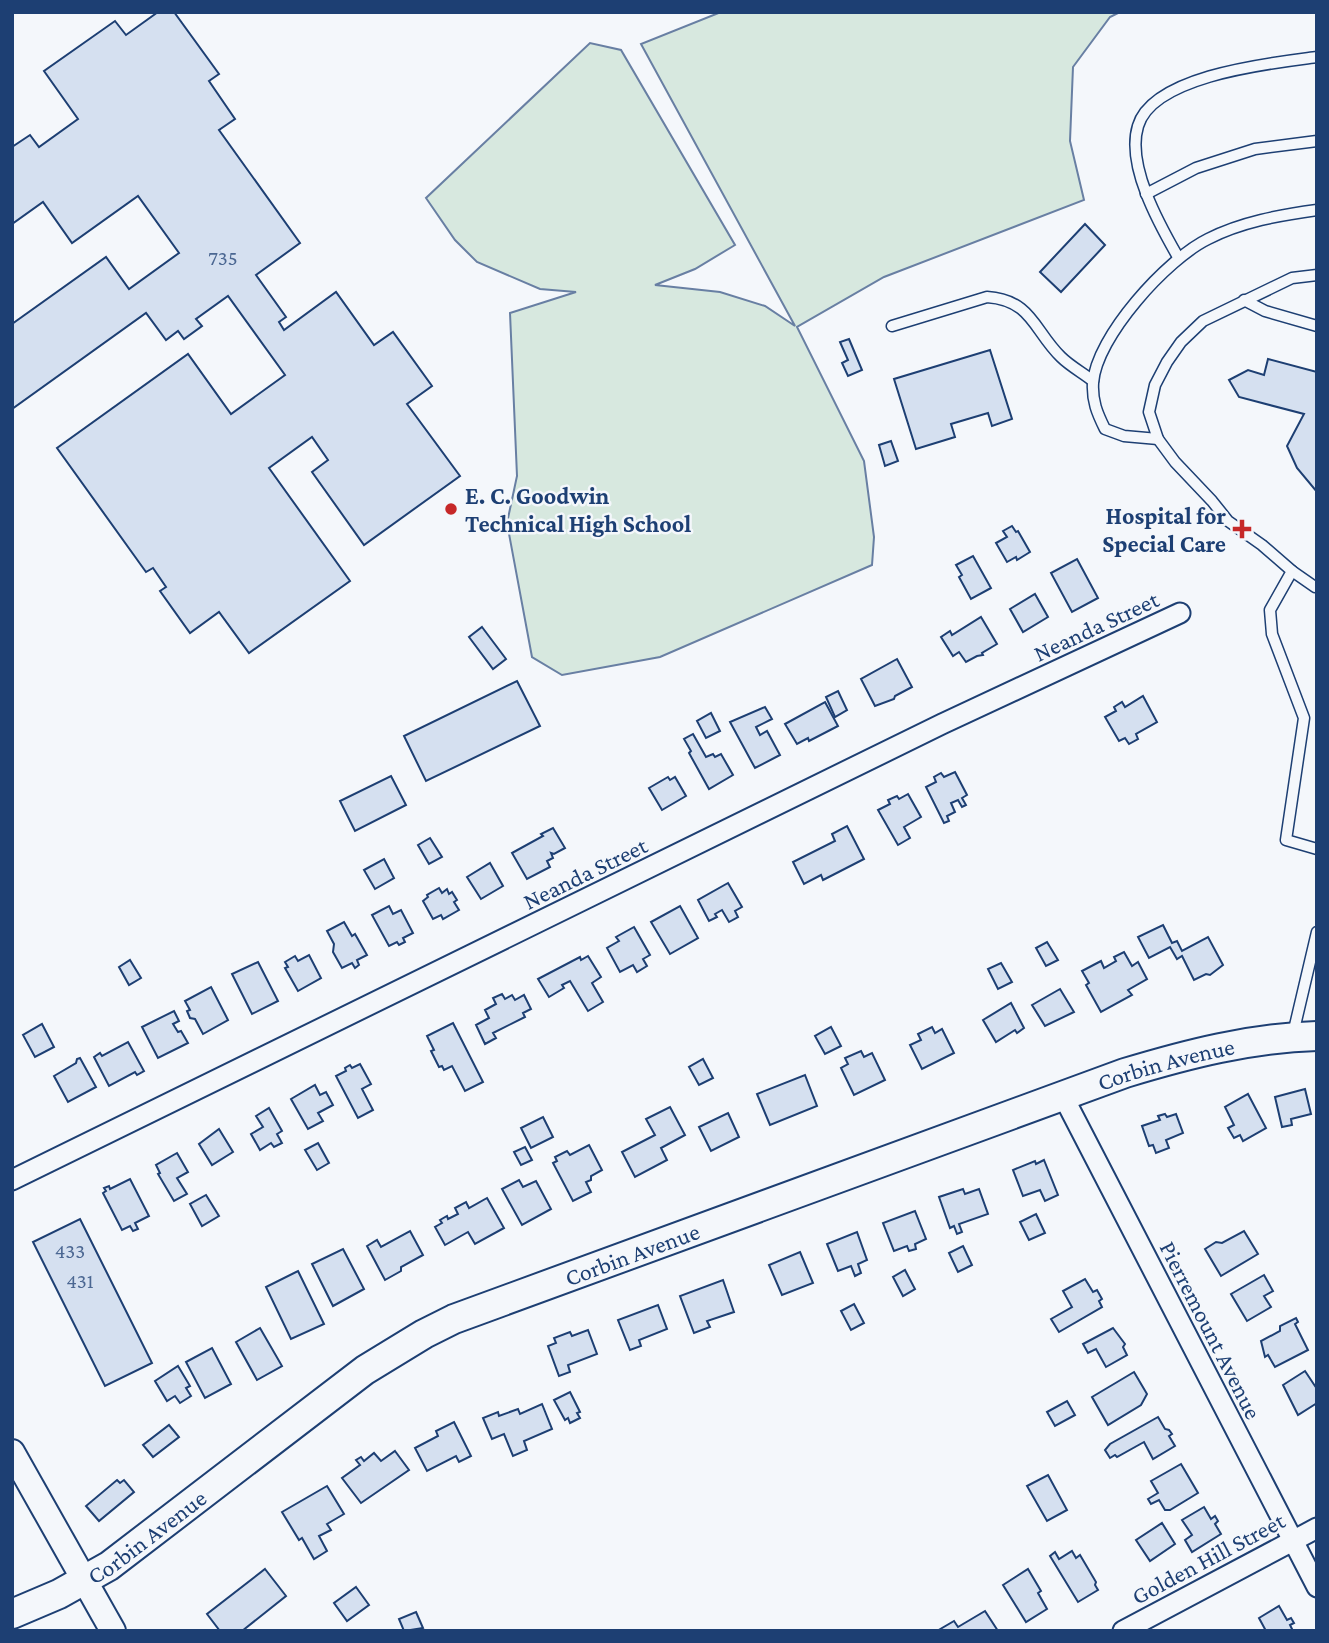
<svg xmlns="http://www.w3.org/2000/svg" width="1329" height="1643" font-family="'Crimson Pro',serif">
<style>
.green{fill:#d7e8df;stroke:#687fa3;stroke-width:2}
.building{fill:#d5e0f0;stroke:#1d3f73;stroke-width:2}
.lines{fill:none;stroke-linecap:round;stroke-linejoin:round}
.service-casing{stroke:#1d3f73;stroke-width:13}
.minor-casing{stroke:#1d3f73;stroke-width:23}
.tertiary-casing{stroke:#1d3f73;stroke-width:28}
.secondary-casing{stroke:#1d3f73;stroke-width:32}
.service{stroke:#f4f7fb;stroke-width:10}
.minor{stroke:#f4f7fb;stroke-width:19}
.tertiary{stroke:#f4f7fb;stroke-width:24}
.secondary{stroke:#f4f7fb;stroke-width:28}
.poi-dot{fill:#c62828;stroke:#f4f7fb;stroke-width:2.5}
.labels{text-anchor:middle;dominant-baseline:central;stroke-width:5;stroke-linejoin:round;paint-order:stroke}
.number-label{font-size:21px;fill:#4b6792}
.poi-label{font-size:24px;font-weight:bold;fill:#1d3f73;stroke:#f4f7fb;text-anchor:start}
.street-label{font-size:24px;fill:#1d3f73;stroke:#f4f7fb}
</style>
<rect width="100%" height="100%" fill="#f4f7fb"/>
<path class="green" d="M721 12H1120L1110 17 1073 67 1070 141 1084 200 884 277 797 327 864 461 874 537 872 565 660 657 562 675 532 657 507 523 517 476 510 313 576 292 540 289 477 262 455 240 426 198 590 43 621 50 735 245 695 269 655 285 720 292 765 306 795 326 641 44Z"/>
<g class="building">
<path d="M158 12H174L219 74 209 81 235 119 219 130 300 243 256 275 286 317 279 322 284 330 336 292 374 345 393 332 432 386 407 404 460 476 364 545 312 472 328 460 312 437 269 468 350 581 249 653 219 612 190 633 160 591 166 587 153 568 146 572 57 448 188 354 231 414 285 375 228 296 196 319 202 326 184 339 178 331 166 340 146 313 12 409V324L106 257 129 289 179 253 138 196 72 243 43 202 12 224V147L30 135 39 147 78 119 44 71 115 21 126 35Z"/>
<path d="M1085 224 1105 245 1061 292 1040 272Z"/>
<path d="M849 339 862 370 848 376 842 363 848 360 840 342Z"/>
<path d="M990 350 1012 419 992 426 988 413 951 424 955 437 916 449 894 379Z"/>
<path d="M1268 359 1317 372V492L1297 468 1287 446 1304 414 1239 397 1229 380 1248 370 1264 375Z"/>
<path d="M891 441 898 461 885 466 879 445Z"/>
<path d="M1012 526 1016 532 1018 531 1030 552 1017 560 1016 557 1007 562 996 543 1007 537 1003 531Z"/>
<path d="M973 556 991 588 971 599 959 577 962 575 956 565Z"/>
<path d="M1077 559 1098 598 1072 612 1051 573Z"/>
<path d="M1035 594 1048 617 1023 632 1010 609Z"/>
<path d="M981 617 997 644 982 653 983 655 977 656 966 662 959 652 953 656 941 637 950 631 952 635Z"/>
<path d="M482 627 506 659 493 669 469 637Z"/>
<path d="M897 659 912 687 895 696 894 699 875 706 861 679Z"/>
<path d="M517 681 540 726 426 781 404 736Z"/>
<path d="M838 691 847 710 835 717 826 697Z"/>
<path d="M1143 696 1157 722 1136 734 1138 739 1129 744 1125 738 1119 741 1105 717 1116 711 1114 707 1122 702 1125 707Z"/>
<path d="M825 702 838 726 809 741 808 738 797 744 785 724Z"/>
<path d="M765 707 772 719 756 727 760 735 767 731 780 755 755 768 730 722Z"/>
<path d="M711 713 720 731 706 738 697 721Z"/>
<path d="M693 734 706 757 713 754 715 757 721 754 733 775 709 789 689 753 691 751 684 739Z"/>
<path d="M955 772 967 795 962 798 966 805 962 807 958 800 951 803 955 812 947 816 949 821 944 823 926 787 936 782 934 777 941 773 944 777Z"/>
<path d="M391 776 406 805 355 831 340 801Z"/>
<path d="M668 777 670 780 675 777 686 796 662 810 649 788Z"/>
<path d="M908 794 921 817 904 827 910 838 898 845 878 810 890 804 888 800 897 796 899 799Z"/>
<path d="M847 826 864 859 823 880 821 875 804 884 793 862 835 841 832 834Z"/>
<path d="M553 828 565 848 554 854 551 853 553 858 547 861 550 867 527 879 512 853 543 836 541 834Z"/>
<path d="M430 838 442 857 429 864 418 845Z"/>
<path d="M384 859 394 878 375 889 364 870Z"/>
<path d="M490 863 503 886 481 899 467 877Z"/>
<path d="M728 883 742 907 735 911 738 917 729 922 722 910 715 914 717 917 709 921 698 900Z"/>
<path d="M439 888 442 893 447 889 449 894 452 892 457 900 454 902 459 910 443 919 441 915 433 919 423 901 428 897 427 895Z"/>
<path d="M389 906 393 914 401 910 413 933 403 938 405 942 399 945 397 942 389 946 372 915Z"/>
<path d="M680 906 698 938 670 954 651 922Z"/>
<path d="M344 922 352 936 355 934 367 955 357 960 359 965 355 968 352 963 342 968 333 952 334 944 327 931Z"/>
<path d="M1163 925 1172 943 1177 941 1182 951 1208 937 1223 965 1210 975 1206 974 1194 980 1182 956 1177 959 1170 947 1149 958 1138 937Z"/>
<path d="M634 927 650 955 643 959 647 966 637 972 633 965 620 972 607 948 619 941 616 937Z"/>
<path d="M1047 942 1058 960 1046 966 1036 948Z"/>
<path d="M1124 952 1132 966 1138 962 1147 979 1128 990 1132 995 1101 1012 1086 985 1089 983 1082 971 1101 961 1104 968 1116 961 1114 957Z"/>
<path d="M309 955 321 978 298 991 285 968 288 967 285 962 295 956 298 961Z"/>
<path d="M588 956 601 977 592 983 603 1002 588 1011 570 981 562 985 564 988 549 997 538 979 580 957 581 960Z"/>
<path d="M130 960 141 978 129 985 119 967Z"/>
<path d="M258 962 278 1001 252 1014 232 974Z"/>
<path d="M1001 963 1012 982 998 989 988 969Z"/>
<path d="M211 987 228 1020 203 1034 195 1019 190 1018 187 1011 190 1010 185 1001Z"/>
<path d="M1060 989 1074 1012 1045 1026 1032 1005Z"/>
<path d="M502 994 505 999 512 995 515 1000 524 995 531 1009 523 1013 525 1017 493 1033 496 1038 485 1044 476 1025 489 1018 485 1010 496 1004 493 998Z"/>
<path d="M1011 1003 1024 1028 1017 1033 1015 1030 996 1042 983 1020Z"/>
<path d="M174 1011 179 1021 173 1024 178 1032 181 1031 188 1043 158 1058 142 1027Z"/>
<path d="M453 1023 483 1082 465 1091 452 1066 444 1070 442 1066 439 1067 431 1051 434 1050 427 1036Z"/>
<path d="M42 1024 54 1047 35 1057 23 1035Z"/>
<path d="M831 1027 841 1046 825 1054 815 1036Z"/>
<path d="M932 1027 935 1033 942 1029 954 1053 922 1069 910 1045 921 1040 918 1034Z"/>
<path d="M128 1042 144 1071 137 1075 135 1072 109 1086 94 1057 100 1053 102 1056Z"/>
<path d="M861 1051 864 1057 872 1053 885 1080 854 1095 841 1068 848 1064 845 1058Z"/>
<path d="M80 1058 96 1087 68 1102 54 1076 76 1063 77 1059Z"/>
<path d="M703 1059 713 1078 699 1085 689 1067Z"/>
<path d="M360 1064 371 1084 362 1089 373 1110 358 1118 336 1076 346 1071 345 1068 350 1065 352 1068Z"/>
<path d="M805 1075 817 1106 770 1125 757 1094Z"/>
<path d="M315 1085 320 1095 326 1092 333 1105 318 1113 323 1121 308 1129 291 1099Z"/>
<path d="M1305 1089 1311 1114 1291 1119 1292 1125 1282 1127 1275 1097Z"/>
<path d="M1248 1094 1266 1128 1243 1141 1240 1135 1234 1138 1228 1128 1234 1125 1225 1107Z"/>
<path d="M670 1107 685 1135 661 1148 667 1160 635 1177 622 1152 655 1135 646 1119Z"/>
<path d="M269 1108 282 1131 277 1134 282 1143 274 1147 271 1143 260 1150 251 1134 263 1127 256 1116Z"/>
<path d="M728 1113 739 1137 711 1151 699 1127Z"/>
<path d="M1165 1114 1167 1117 1176 1114 1183 1133 1166 1140 1169 1148 1156 1153 1153 1145 1149 1146 1142 1126 1160 1120 1158 1116Z"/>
<path d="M543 1117 553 1137 531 1148 521 1128Z"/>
<path d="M219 1129 233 1152 212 1165 199 1144Z"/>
<path d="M318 1143 329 1163 317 1170 305 1150Z"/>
<path d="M589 1145 602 1170 591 1176V1180L586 1182 591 1192 573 1201 553 1163 557 1161 555 1157 567 1151 570 1155Z"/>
<path d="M525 1147 532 1160 521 1165 514 1152Z"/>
<path d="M177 1153 188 1172 177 1178 187 1194 174 1201 158 1174 160 1173 156 1165Z"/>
<path d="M1044 1160 1058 1195 1045 1201 1040 1190 1023 1196 1013 1170 1035 1161 1036 1164Z"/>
<path d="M130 1179 149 1216 135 1223 138 1229 133 1231 130 1226 122 1230 103 1193 106 1191 104 1188 109 1186 110 1189Z"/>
<path d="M519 1180 523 1187 536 1181 551 1209 522 1225 502 1189Z"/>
<path d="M963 1189 965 1194 979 1189 988 1214 959 1224 962 1232 957 1234 954 1226 950 1228 939 1197Z"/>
<path d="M206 1195 219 1216 202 1226 190 1204Z"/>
<path d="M487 1198 504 1228 475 1244 468 1232 445 1245 435 1227 442 1223 440 1220 447 1216 448 1219 458 1214 455 1208 466 1202 469 1208Z"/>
<path d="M915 1211 926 1239 915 1244 916 1249 909 1251 907 1246 894 1251 883 1223Z"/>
<path d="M1036 1214 1045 1233 1029 1240 1020 1222Z"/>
<path d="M80 1219 152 1363 105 1386 33 1242Z"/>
<path d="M410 1231 423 1255 401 1267V1271L385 1280 367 1246 377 1240 381 1247Z"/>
<path d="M1244 1231 1258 1254 1221 1276 1205 1249 1216 1242 1222 1243Z"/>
<path d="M857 1232 867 1260 858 1264 861 1273 855 1276 851 1266 838 1271 827 1244Z"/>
<path d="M963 1246 972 1265 958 1272 949 1253Z"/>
<path d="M343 1249 364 1289 333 1306 312 1264Z"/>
<path d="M800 1252 813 1283 782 1295 769 1265Z"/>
<path d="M905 1270 915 1289 903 1296 893 1277Z"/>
<path d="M298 1271 324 1324 291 1339 266 1287Z"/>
<path d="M1264 1275 1273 1291 1264 1296 1271 1307 1247 1321 1231 1294Z"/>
<path d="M1085 1279 1093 1292 1097 1290 1102 1299 1099 1301 1102 1307 1059 1332 1051 1319 1072 1307 1063 1291Z"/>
<path d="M723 1280 734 1312 707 1321 710 1327 694 1333 680 1296Z"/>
<path d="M854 1304 864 1323 851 1330 841 1311Z"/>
<path d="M658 1305 667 1329 639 1340 641 1346 630 1350 618 1320Z"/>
<path d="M1296 1318 1298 1322 1295 1324 1308 1350 1275 1367 1268 1355 1265 1357 1261 1341 1280 1331V1326Z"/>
<path d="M260 1328 282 1366 257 1380 236 1342Z"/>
<path d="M1113 1328 1125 1344 1123 1347 1127 1355 1106 1367 1096 1349 1088 1353 1083 1344Z"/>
<path d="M588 1330 597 1354 568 1365 570 1372 559 1376 548 1346 556 1343 554 1338 570 1332 572 1336Z"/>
<path d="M212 1348 231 1384 205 1398 186 1362Z"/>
<path d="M178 1366 190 1386 186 1388 191 1396 180 1403 175 1396 167 1401 155 1381Z"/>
<path d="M1305 1371 1317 1389V1403L1298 1415 1283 1385Z"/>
<path d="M1134 1372 1147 1394 1141 1405 1108 1425 1092 1397Z"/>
<path d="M570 1392 580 1412 577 1413 580 1418 570 1423 568 1418 565 1420 554 1400Z"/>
<path d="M1067 1401 1075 1415 1055 1426 1047 1412Z"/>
<path d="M542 1404 552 1429 524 1441 527 1450 513 1456 504 1434 492 1439 483 1418 498 1412 499 1416 518 1409 520 1414Z"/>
<path d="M1158 1417 1165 1429 1169 1430 1172 1434 1169 1436 1175 1446 1153 1459 1144 1442 1117 1457 1115 1455 1110 1458 1105 1450 1110 1444Z"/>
<path d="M454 1422 471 1456 459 1462 456 1456 427 1471 415 1448 438 1436 436 1431Z"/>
<path d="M169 1425 179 1437 153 1457 143 1445Z"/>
<path d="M395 1451 409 1470 361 1503 342 1478 360 1465 356 1460 361 1457 364 1461 374 1453 381 1461Z"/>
<path d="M1181 1464 1198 1493 1170 1510H1165L1159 1500 1151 1504 1148 1499 1158 1493 1151 1481Z"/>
<path d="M1048 1475 1067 1510 1047 1521 1027 1486Z"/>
<path d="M117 1480 120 1483 124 1480 134 1492 99 1521 86 1506Z"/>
<path d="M327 1486 344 1514 327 1524 331 1530 319 1536 327 1551 314 1559 302 1538 299 1540 282 1512Z"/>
<path d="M1204 1507 1211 1519 1215 1516 1218 1521 1215 1524 1221 1534 1192 1552 1185 1540 1192 1535 1182 1520Z"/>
<path d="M1162 1523 1175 1544 1150 1561 1136 1540Z"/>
<path d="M1072 1551 1076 1558 1080 1555 1096 1582 1095 1585 1098 1590 1078 1602 1050 1556 1055 1552 1059 1559Z"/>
<path d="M265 1569 286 1596 242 1631H220L207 1614Z"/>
<path d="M1028 1569 1041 1591 1038 1593 1047 1609 1026 1622 1003 1585Z"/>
<path d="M356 1587 369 1605 347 1621 334 1603Z"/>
<path d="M1279 1606 1287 1620 1291 1618 1294 1623 1290 1625 1293 1631H1266L1259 1618Z"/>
<path d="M985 1611 998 1631H937L954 1621 958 1627Z"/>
<path d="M416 1612 423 1628 404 1631 399 1619Z"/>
</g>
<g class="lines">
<g class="service-casing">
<g id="service">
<path d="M1146 194 1196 168 1255 149 1317 141"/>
<path d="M1178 257C1159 224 1126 165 1138 126 1153 75 1272 63 1317 57"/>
<path d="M1317 275 1292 278 1203 321 1181 342 1167 362 1155 385 1149 412 1158 439 1175 462 1212 501 1228 521 1262 545 1292 571 1270 610 1272 634 1304 718 1286 840 1317 849"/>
<path d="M1244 300 1265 311 1317 326"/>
<path d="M892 326 987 297C1032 300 1034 331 1061 357 1070 366 1083 373 1093 381"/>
<path d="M1158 439 1124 436 1105 429C1097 413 1092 401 1093 383 1096 337 1167 259 1208 239 1241 222 1280 215 1317 210"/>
<path d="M1292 571 1315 587"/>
<path d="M1293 1034 1317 932"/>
</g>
</g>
<g class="minor-casing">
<g id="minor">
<path d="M1063 1096 1317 1587"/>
<path d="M12 1180 942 724 1180 613"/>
<path d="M1123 1631 1317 1528"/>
</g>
</g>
<g class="tertiary-casing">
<path id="tertiary" d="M12 1452 113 1631"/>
</g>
<g class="secondary-casing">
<g id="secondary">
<path id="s1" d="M12 1614 59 1594 109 1566 365 1370 424 1334 454 1319 1125 1073C1188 1054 1250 1038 1317 1036"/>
</g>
</g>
<use href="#service" class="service"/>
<use href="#minor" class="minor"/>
<use href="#tertiary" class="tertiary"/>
<use href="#secondary" class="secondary"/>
</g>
<g class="poi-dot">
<circle cx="451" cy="509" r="7"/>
<path d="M1238.5 518.5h7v7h7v7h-7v7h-7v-7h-7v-7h7z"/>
</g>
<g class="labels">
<g class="number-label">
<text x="223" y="258">735</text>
<text x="70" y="1251">433</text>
<text x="80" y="1281">431</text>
</g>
<g class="poi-label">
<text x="465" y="495">E. C. Goodwin<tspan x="465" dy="28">Technical High School</tspan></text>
<text x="1226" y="515" text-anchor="end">Hospital for<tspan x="1226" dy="28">Special Care</tspan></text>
</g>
<g class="street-label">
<text transform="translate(1096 626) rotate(-25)">Neanda Street</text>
<text transform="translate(585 873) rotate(-26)">Neanda Street</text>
<text stroke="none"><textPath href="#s1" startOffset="1290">Corbin Avenue</textPath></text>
<text stroke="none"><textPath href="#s1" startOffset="723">Corbin Avenue</textPath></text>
<text transform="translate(1211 1330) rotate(63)">Pierremount Avenue</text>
<text stroke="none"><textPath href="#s1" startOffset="156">Corbin Avenue</textPath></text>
<text transform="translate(1208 1558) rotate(-28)">Golden Hill Street</text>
</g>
</g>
<rect width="1329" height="1643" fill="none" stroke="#1d3f73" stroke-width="28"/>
</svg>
